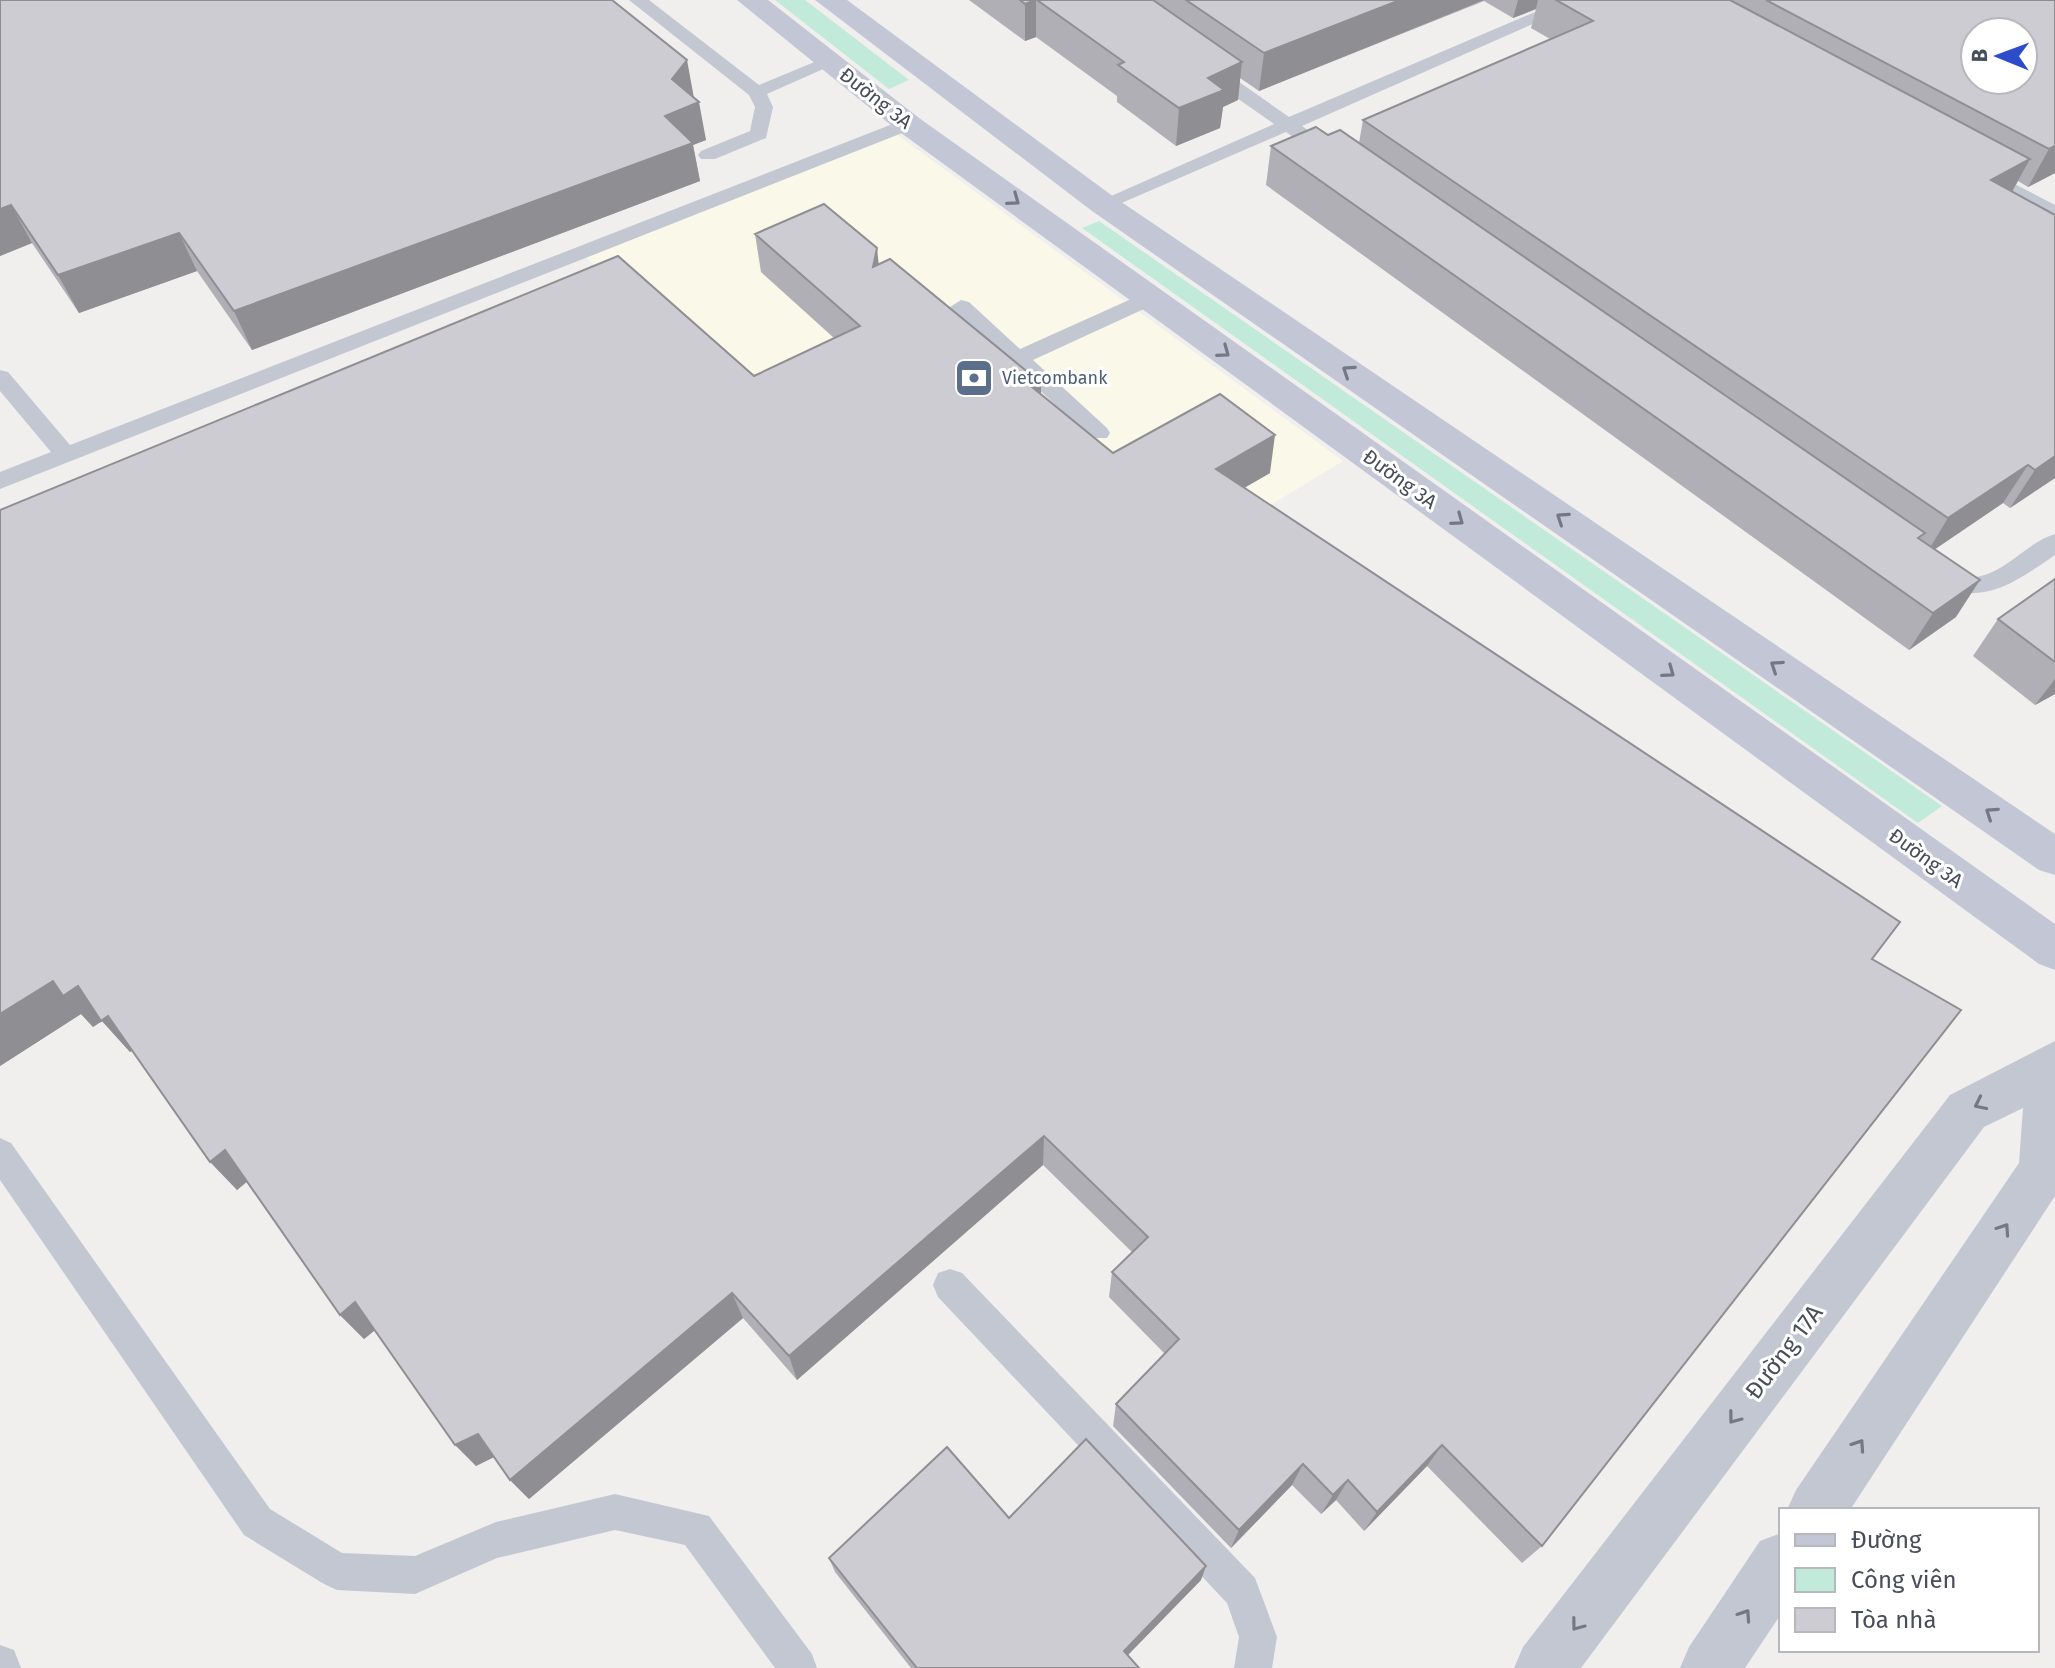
<svg xmlns="http://www.w3.org/2000/svg" width="2055" height="1668" font-family="'Fira Sans',sans-serif">
<style>
.commercial{fill:#faf9e9}
.green{fill:#c1eada}
.lines{fill:none;stroke-linecap:round;stroke-linejoin:round}
.lane{fill:#c3c7d2;fill-rule:evenodd}
.street{fill:#c3c7d2;fill-rule:evenodd}
.secondary{fill:#c3c7d5;fill-rule:evenodd}
.wall{fill:#afafb5}
.shaded-wall{fill:#8f8f93}
.building{fill:#ccccd2;stroke:#8f8f93;stroke-width:2;fill-rule:evenodd}
.oneway{stroke:#737884}
.oneway2{stroke:#737883}
.labels{text-anchor:middle;dominant-baseline:central;stroke-width:6;stroke-linejoin:round;paint-order:stroke}
.far-service-label{font-size:18px;fill:#4e5e75;stroke:#fff;text-anchor:start}
.street-label{font-size:20px;fill:#484d59;stroke:#fff}
.near-street-label{font-size:24px;fill:#484d59;stroke:#fff}
</style>
<rect width="100%" height="100%" fill="#f0efee"/>
<path class="commercial" d="M896 134 1343 461 1027 653 585 257Z"/>
<g class="green">
<path d="M775 0H805L909 80 889 89Z"/>
<path d="M1099 221 1942 806 1918 823 1082 228Z"/>
</g>
<g class="lines">
<g class="lane">
<path d="M629 0H649L759 85 824 58 830 57 839 62 767 94 773 107 766 138 715 159H701L698 155 701 151 750 131 755 107 749 95Z"/>
<path d="M1563 0H1587L1302 126 1338 151 1341 155 1338 159H1324L1286 132 1110 208H1096L1093 204 1274 124 1201 73V65H1215L1289 117Z"/>
<path d="M908 118 915 120V128L0 489V472L51 452 0 391V370L8 372 70 445Z"/>
<path d="M1982 167 2055 205V219L1975 177 1972 173Z"/>
<path d="M1149 291 1160 298 1157 303 1033 360 1107 428 1110 433 1107 438H1091L950 307 961 300 969 302 1020 349Z"/>
<path d="M2055 534V555C2010 586 1986 604 1930 586L1927 580 1930 574C1947 569 1963 580 1981 576 2009 569 2028 542 2055 534Z"/>
<path d="M0 1138 11 1143 270 1509 342 1553 415 1556 496 1522 615 1494 709 1516 812 1654 817 1668H775L685 1545 615 1530 497 1558 415 1594 337 1590 324 1584 244 1535 0 1180Z"/>
<path d="M950 1269 962 1273 1255 1578 1277 1637 1272 1668H1234L1239 1637 1227 1603 938 1297 933 1285 938 1273Z"/>
<path d="M0 1645 14 1650 21 1668H0Z"/>
</g>
<g class="street">
<path d="M2055 1041V1196L1850 1510H1787L1796 1490 2019 1163 2023 1108 1984 1127 1581 1668H1514L1523 1647 1950 1095Z"/>
<path d="M1781 1533V1614L1745 1668H1680L1689 1647 1760 1541Z"/>
</g>
<g class="secondary">
<path d="M737 0H768L919 118 2055 924V970L2039 964 897 130Z"/>
<path d="M815 0H847L1114 197 2055 834V875L2039 870 1092 211Z"/>
</g>
</g>
<g class="wall">
<path d="M0 0 693 97 706 140 693 145 700 181 252 350 197 271 79 313 32 243 0 256Z"/>
<path d="M969 0H2055V173L2028 187 2018 181 2012 192 2055 215V478L2010 508 2003 503 1935 549 1956 617 1909 650 1266 185 1271 146 1328 135 1359 143 1363 120 1550 39 1531 28 1536 9 1513 18 1484 1 1259 91 1240 78 1238 100 1223 107 1220 128 1176 146 1117 102V96L1036 37 1025 41Z"/>
<path d="M755 234 879 264 1113 453 1270 473 1244 488 1872 959 1542 1546 1522 1563 1427 1466 1364 1531 1336 1500 1321 1514 1292 1485 1231 1548 1113 1426 1116 1404 1165 1354 1109 1297 1112 1272 1132 1252 1043 1165 797 1380 743 1318 529 1499 510 1480 494 1457 476 1466 375 1330 364 1339 340 1315 247 1182 237 1190 132 1051 130 1052 102 1021 93 1027 81 1014 0 1066V510L754 376 834 338 761 272Z"/>
<path d="M2055 579V694L2035 705 1973 656 1998 619Z"/>
<path d="M1009 1518 1201 1580 1128 1655 1139 1668H911L835 1572 829 1558Z"/>
</g>
<g class="shaded-wall">
<path d="M1036 0V37L1025 41V4Z"/>
<path d="M1400 0H1484L1259 91 1264 53Z"/>
<path d="M1518 0H1538L1536 9 1513 18Z"/>
<path d="M687 60 694 98 699 102 706 140 693 145 700 181 252 350 234 311 665 116 672 79Z"/>
<path d="M1242 62 1238 100 1223 107 1220 128 1176 146 1179 108 1208 78Z"/>
<path d="M2055 146V173L2028 187 2049 149Z"/>
<path d="M2030 159 2009 197 1991 180Z"/>
<path d="M11 205 32 243 0 256V209Z"/>
<path d="M179 233 197 271 79 313 58 275Z"/>
<path d="M877 248 881 286 873 267Z"/>
<path d="M1041 383V421L1032 387Z"/>
<path d="M1275 435 1270 473 1211 507 1216 469Z"/>
<path d="M2055 456V478L2010 508 2035 470Z"/>
<path d="M2028 465 2003 503 1925 556 1948 518Z"/>
<path d="M1980 580 1956 617 1909 650 1933 613Z"/>
<path d="M2055 679V694L2035 705Z"/>
<path d="M53 981 78 986 136 1048 130 1052 102 1021 93 1027 81 1014 0 1066V1014Z"/>
<path d="M1044 1136 1043 1165 797 1380 789 1356Z"/>
<path d="M225 1150 251 1178 237 1190 210 1162Z"/>
<path d="M732 1293 743 1318 529 1499 510 1480Z"/>
<path d="M355 1302 379 1327 364 1339 340 1315Z"/>
<path d="M478 1434 498 1455 476 1466 455 1445Z"/>
<path d="M1442 1445 1427 1466 1364 1531 1377 1512Z"/>
<path d="M1303 1464 1292 1485 1231 1548 1239 1530Z"/>
<path d="M1348 1480 1336 1500 1321 1514 1333 1495Z"/>
<path d="M1206 1566 1201 1580 1121 1662 1124 1651Z"/>
</g>
<g class="building">
<path d="M0 0H612L687 60 672 79 699 102 665 116 693 143 234 311 179 233 58 275 11 205 0 209Z"/>
<path d="M1020 0H1035L1025 4Z"/>
<path d="M1037 0H1153L1242 62 1208 78 1224 90 1179 108 1118 65 1124 62Z"/>
<path d="M1186 0H1400L1264 53Z"/>
<path d="M1556 0H1730L2030 159 1991 180 2055 215V456L2035 470 2028 465 1948 518 1363 120 1593 21Z"/>
<path d="M1766 0H2055V146L2049 149ZM1975 32H2023V80H1975Z"/>
<path d="M1316 127 1328 135 1340 130 1925 533 1918 538 1980 580 1933 613 1271 146Z"/>
<path d="M824 204 877 248 873 267 890 259 1041 383 1032 387 1113 453 1220 394 1275 435 1216 469 1900 922 1872 959 1961 1010 1542 1546 1442 1445 1377 1512 1348 1480 1333 1495 1303 1464 1239 1530 1116 1404 1179 1339 1112 1272 1148 1237 1044 1136 789 1356 732 1293 510 1480 478 1434 455 1445 355 1302 340 1315 225 1150 210 1162 108 1016 101 1021 78 986 63 996 53 981 0 1014V510L618 256 754 376 860 326 755 234Z"/>
<path d="M2055 579V662L1998 619Z"/>
<path d="M1086 1439 1206 1566 1124 1651 1139 1668H917L829 1558 947 1447 1009 1518Z"/>
</g>
<defs><path id="oneway-chevron" d="M-2-3.5L2.5 0L-2 3.5" fill="none" stroke-width="1.6" stroke-linecap="round" stroke-linejoin="round" transform="scale(2)"/></defs>
<g class="oneway">
<use href="#oneway-chevron" transform="translate(1014 200) rotate(36)"/>
<use href="#oneway-chevron" transform="translate(1224 352) rotate(36)"/>
<use href="#oneway-chevron" transform="translate(1348 371) rotate(-146)"/>
<use href="#oneway-chevron" transform="translate(1562 518) rotate(-146)"/>
<use href="#oneway-chevron" transform="translate(1458 520) rotate(36)"/>
<use href="#oneway-chevron" transform="translate(1776 666) rotate(-146)"/>
<use href="#oneway-chevron" transform="translate(1669 672) rotate(36)"/>
<use href="#oneway-chevron" transform="translate(1991 813) rotate(-146)"/>
</g>
<g class="oneway2">
<use href="#oneway-chevron" transform="translate(1980 1104) rotate(154)"/>
<use href="#oneway-chevron" transform="translate(2004 1229) rotate(-56)"/>
<use href="#oneway-chevron" transform="translate(1734 1418) rotate(127)"/>
<use href="#oneway-chevron" transform="translate(1859 1445) rotate(-56)"/>
<use href="#oneway-chevron" transform="translate(1745 1615) rotate(-56)"/>
<use href="#oneway-chevron" transform="translate(1577 1625) rotate(127)"/>
</g>
<defs>
<g id="bank-square" transform="scale(2)"><rect x="-9" y="-9" width="18" height="18" rx="4" fill="#5c6f8a" stroke="#fff"/><path d="M-6-4H6V4H-6ZM0-2.3a2.3 2.3 0 1 0 0 4.6a2.3 2.3 0 1 0 0-4.6Z" fill="#fff"/></g>
</defs>
<g fill-rule="evenodd">
<use href="#bank-square" x="974" y="378"/>
</g>
<g class="labels">
<g class="far-service-label">
<text x="1002" y="378">Vietcombank</text>
</g>
<g class="street-label">
<text transform="translate(876 98) rotate(38)">Đường 3A</text>
<text transform="translate(1400 479) rotate(36)">Đường 3A</text>
<text transform="translate(1926 858) rotate(36)">Đường 3A</text>
</g>
<g class="near-street-label">
<text transform="translate(1784 1352) rotate(-53)">Đường 17A</text>
</g>
</g>
<rect x="1779" y="1508" width="260" height="144" fill="#ffffff" stroke="#b6b8bd" stroke-width="2"/>
<rect x="1795" y="1534" width="40" height="12" fill="#c3c7d5" stroke="#b6b8bd" stroke-width="2"/>
<text x="1851" y="1548" font-size="24" fill="#484d59">Đường</text>
<rect x="1795" y="1568" width="40" height="24" fill="#c1eada" stroke="#b6b8bd" stroke-width="2"/>
<text x="1851" y="1588" font-size="24" fill="#484d59">Công viên</text>
<rect x="1795" y="1608" width="40" height="24" fill="#ccccd2" stroke="#b6b8bd" stroke-width="2"/>
<text x="1851" y="1628" font-size="24" fill="#484d59">Tòa nhà</text>
<g transform="translate(1999 56) rotate(271)"><circle r="38" fill="#ffffff" stroke="#b6b8bd" stroke-width="2"/>
<path d="M0-6L14 30L0 20L-14 30Z" fill="#2c4ccc"/>
<text y="-12" font-size="22" font-weight="bold" text-anchor="middle" fill="#484d59">B</text>
</g>
</svg>
